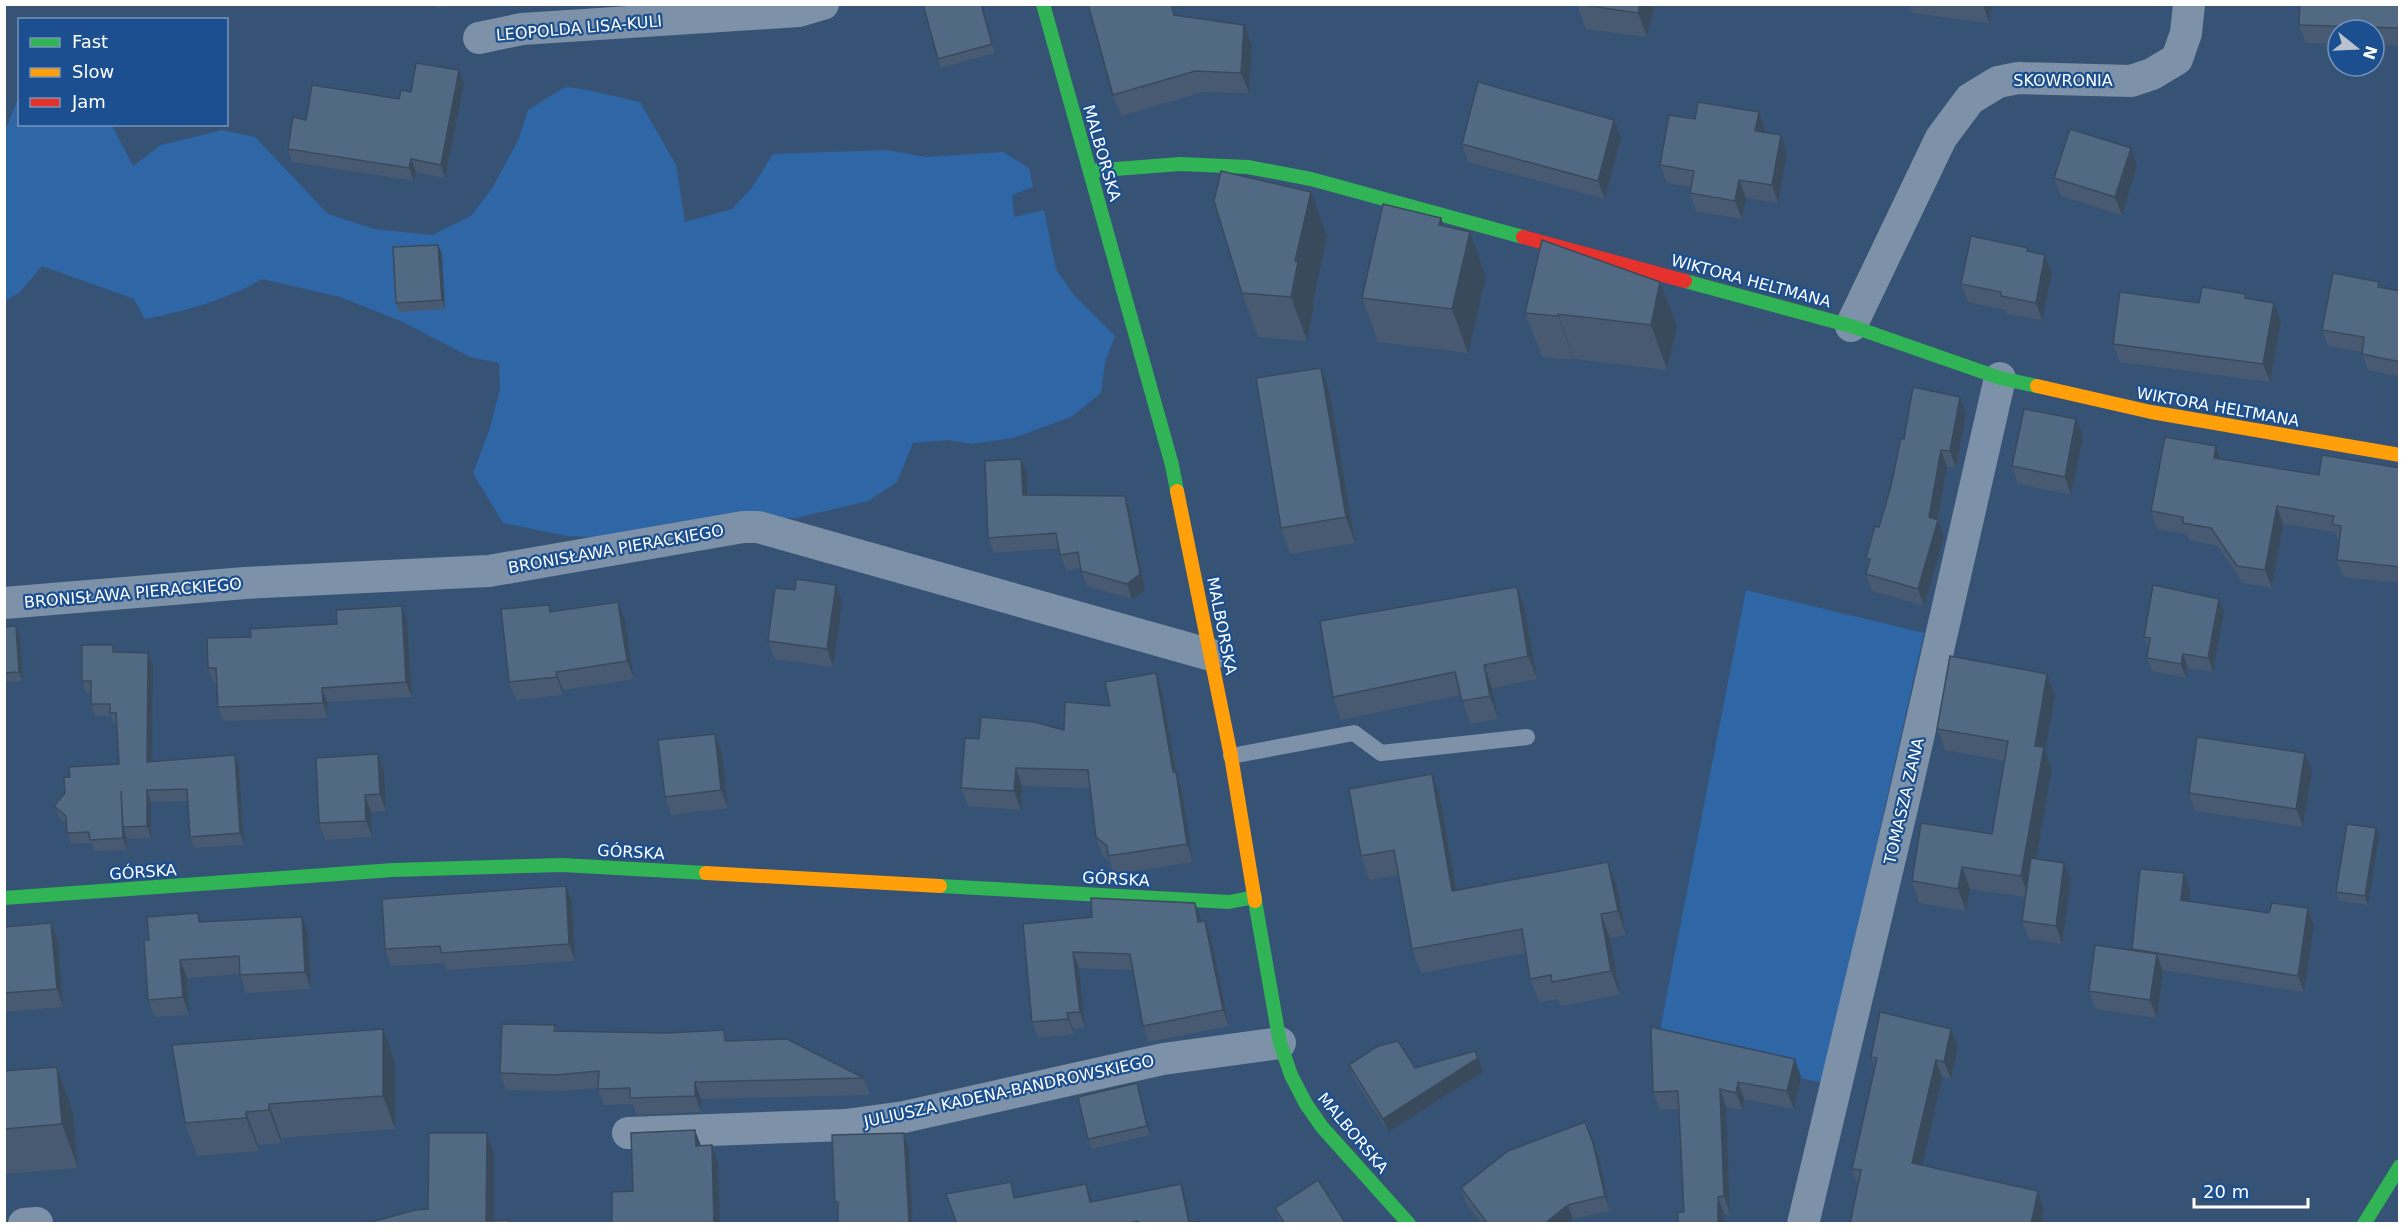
<svg xmlns="http://www.w3.org/2000/svg" width="2404" height="1228" font-family="'DejaVu Sans',sans-serif">
<style>
.green{fill:#2f66a5}
.lines{fill:none;stroke-linecap:round;stroke-linejoin:round}
.lane{stroke:#7d92a8;stroke-width:16}
.street{stroke:#7d92a8;stroke-width:32}
.fast{stroke:#30b455;stroke-width:14}
.slow{stroke:#ff9f0a;stroke-width:14}
.jam{stroke:#e5322d;stroke-width:14}
.wall{fill:#475a72}
.shaded-wall{fill:#394a5c}
.building{fill:#526984;stroke:#394a5c;stroke-width:1.5}
.labels{text-anchor:middle;dominant-baseline:central;stroke-width:4.5;stroke-linejoin:round;paint-order:stroke}
.street-label{font-size:16px;fill:#fff;stroke:#1b4f8f}
</style>
<rect width="100%" height="100%" fill="#365274"/>
<g class="green">
<path d="M565 87 583 89 640 102 676 165 685 222 732 209 751 189 773 154 887 150 926 157 1003 152 1029 168 1033 187 1012 195 1014 217 1044 210 1056 269 1073 294 1115 336 1105 362 1101 393 1071 417 1013 438 971 444 948 440 913 443 897 482 868 501 796 518 734 519 611 538 567 536 503 523 473 473 489 431 500 390 499 363 470 357 403 322 340 297 262 279C226 300 185 311 145 319L134 299 42 266 19 293 5 301V131L19 96 20 124 112 125 133 166 161 145 222 130 255 137 328 214 374 229 432 235 471 216 493 187 519 138 528 110Z"/>
<path d="M1746 590 1924 633 1823 1083 1657 1045Z"/>
</g>
<g class="lines">
<path class="lane" d="M1231 756 1354 733 1381 753 1527 737"/>
<g class="street">
<path d="M479 38 522 29 799 11 823 4"/>
<path d="M1851 326 1941 138 1970 99 1998 82 2018 78 2131 81 2152 74 2177 59 2186 33 2189 4"/>
<path d="M4 603 245 583 489 571 743 527H758L1211 655"/>
<path d="M628 1133 846 1125 904 1117 1163 1059 1280 1043"/>
<path d="M24 1224 37 1223"/>
<path d="M1803 1224 1902 808 2000 378"/>
</g>
<g class="fast">
<path d="M1043 4 1172 465 1177 491"/>
<path d="M1090 171 1180 164 1248 167 1311 179 1523 237"/>
<path d="M1685 281 1851 326 2000 378 2037 386"/>
<path d="M940 886 1229 902 1255 897"/>
<path d="M4 898 393 870 562 865 706 873"/>
<path d="M1255 901 1280 1043 1291 1075 1306 1104 1322 1127 1409 1224"/>
<path d="M2364 1224 2400 1166"/>
</g>
<g class="slow">
<path d="M2037 386 2151 412 2400 455"/>
<path d="M1177 491 1231 756 1255 901"/>
<path d="M706 873 940 886"/>
</g>
<path class="jam" d="M1523 237 1685 281"/>
</g>
<g class="wall">
<path d="M436 4H466L437 8Z"/>
<path d="M923 4H982L995 53 941 68Z"/>
<path d="M1655 4 1647 37 1586 29 1577 5Z"/>
<path d="M1909 4H1992L1989 23 1912 13Z"/>
<path d="M2400 4V46L2374 45V30H2338V44L2306 43 2299 25Z"/>
<path d="M1176 15 1252 46 1249 93 1203 92 1121 116 1113 95Z"/>
<path d="M464 84 445 178 416 172 414 181 292 162 288 149 306 120 399 99 411 92Z"/>
<path d="M1765 130V133L1787 153 1778 203 1746 198 1742 219 1696 211 1690 193 1691 187 1667 183 1660 165Z"/>
<path d="M1621 138 1605 199 1468 162 1462 144Z"/>
<path d="M2137 166 2122 215 2061 196 2054 178Z"/>
<path d="M1441 218 1444 226 1486 277 1468 353 1378 342 1362 298Z"/>
<path d="M1327 236 1313 302 1314 306 1307 341 1258 337 1242 293Z"/>
<path d="M1542 240 1677 326 1667 370 1574 359V360L1542 357 1525 313Z"/>
<path d="M2029 251 2045 255 2052 273 2042 320 2007 314 2006 310 1968 302 1961 284Z"/>
<path d="M442 254 445 309 399 312 396 303Z"/>
<path d="M2379 282 2381 287 2400 291V377L2368 370 2362 354V352L2328 346 2322 330Z"/>
<path d="M2247 298 2281 321 2270 382 2120 362 2113 344 2199 303Z"/>
<path d="M1330 394 1355 543 1290 554 1281 528Z"/>
<path d="M1966 414 1956 468 1947 467 1938 520 1944 537 1924 606 1872 591 1866 574 1869 565 1866 558 1879 527 1904 439Z"/>
<path d="M2083 437 2071 495 2018 484 2012 466Z"/>
<path d="M2216 446 2221 459 2319 475 2400 468V583L2343 577 2337 560 2339 542 2335 532 2283 524 2272 588 2243 583 2218 546 2189 540 2187 534 2157 529 2151 511Z"/>
<path d="M1021 459 1027 474 1028 495 1125 496 1130 511 1145 590 1132 599 1087 586 1080 568 1066 571 1059 548 994 553 988 538Z"/>
<path d="M618 602 625 620 634 679 563 690V695L516 700 509 682 552 612Z"/>
<path d="M842 603 833 667 775 659 768 641Z"/>
<path d="M1525 610 1537 679 1492 688 1498 719 1470 724 1461 695 1341 720 1333 697Z"/>
<path d="M2224 612 2213 672 2188 668 2186 678 2152 671 2147 658 2148 648 2144 637Z"/>
<path d="M407 621 412 697 327 702 328 718 223 721 218 707 217 683H214L208 668 251 637Z"/>
<path d="M4 627 20 636 23 681 4 682Z"/>
<path d="M113 645 116 652 153 665 152 761 235 755 239 767 244 845 194 848 190 837 187 801 151 802V838L128 839 126 835 127 850 94 851 91 843 71 844 67 833V825L59 818 54 806 65 793 70 777 119 764 117 724H114L111 716H95L91 704V693H86L82 681Z"/>
<path d="M1156 673 1162 691 1177 776 1182 790 1193 862 1114 874 1110 861 1103 856 1096 837 1090 788 1022 786 1021 810 968 806 961 788 979 739 1064 730 1110 706Z"/>
<path d="M2047 674 2055 696 2045 751 2052 769 2036 858 2064 863 2071 880 2062 944 2029 939 2022 921 2026 897 1970 889 1966 911 1919 903 1912 881 1992 834 2004 761 1945 750 1937 729Z"/>
<path d="M715 734 722 752 728 808 671 815 665 797Z"/>
<path d="M2305 753 2312 771 2303 827 2195 811 2189 793Z"/>
<path d="M384 771 386 811 371 812 372 837 325 840 319 823Z"/>
<path d="M1440 798 1457 890 1608 862 1617 886 1626 935 1610 938 1620 995 1561 1006 1558 999 1539 1002 1530 979 1526 953 1421 973 1412 949 1399 875 1369 880 1361 856Z"/>
<path d="M2379 837 2368 905 2339 901 2336 892Z"/>
<path d="M2190 890 2188 901 2269 913 2308 908 2314 925 2304 992 2162 970 2163 972 2157 1018 2095 1009 2089 991 2132 950V949Z"/>
<path d="M572 902 575 961 447 970 444 963 391 966 385 949Z"/>
<path d="M1195 903 1201 922 1211 937 1229 1026 1149 1042 1143 1026 1133 970 1079 968 1085 1028 1073 1029 1074 1034 1038 1038 1032 1022 1092 917Z"/>
<path d="M201 922 308 934 311 989 246 993 240 974 187 978 189 1015 155 1017 148 1000 149 940Z"/>
<path d="M51 923 58 941 63 1007 4 1012V927Z"/>
<path d="M555 1025 557 1031 728 1041 864 1078 870 1095 701 1099V1112L636 1115 633 1104 604 1105 598 1088 561 1091 506 1090 500 1073Z"/>
<path d="M1651 1027 1801 1077 1794 1109 1744 1099 1743 1110 1726 1107 1730 1214H1724V1224H1678L1684 1212 1679 1109 1660 1110 1653 1092Z"/>
<path d="M1951 1029 1958 1047 1951 1079 1942 1077 1922 1166 2038 1191 2044 1209 2041 1224H1850L1858 1185 1852 1169 1875 1067 1871 1057Z"/>
<path d="M395 1062V1129L281 1138V1143L258 1145 259 1151 197 1156 185 1123Z"/>
<path d="M1349 1065 1415 1068 1483 1072 1388 1132 1354 1078Z"/>
<path d="M57 1067 73 1112 78 1168 4 1174V1071Z"/>
<path d="M1140 1092 1150 1135 1092 1149 1088 1139Z"/>
<path d="M904 1133 909 1148 913 1224H838V1211L835 1202Z"/>
<path d="M1599 1157 1610 1211 1573 1219 1568 1224H1482L1466 1203 1461 1188Z"/>
<path d="M1181 1184 1186 1199 1191 1223 1200 1224H957L1016 1198 1092 1201Z"/>
<path d="M1275 1208 1346 1224H1282L1278 1217Z"/>
</g>
<g class="shaded-wall">
<path d="M981 4H982L995 53 992 44Z"/>
<path d="M1640 4H1655L1647 37 1638 13Z"/>
<path d="M1983 4H1992L1989 23Z"/>
<path d="M1244 25 1252 46 1249 93 1241 73Z"/>
<path d="M459 70 464 84 445 178 441 165Z"/>
<path d="M1759 112 1765 130 1762 149 1755 131Z"/>
<path d="M1614 120 1621 138 1605 199 1598 181Z"/>
<path d="M1781 135 1787 153 1778 203 1772 185Z"/>
<path d="M2131 148 2137 166 2122 215 2115 197Z"/>
<path d="M411 159 416 172 414 181 409 168Z"/>
<path d="M1739 180 1746 198 1742 219 1735 201Z"/>
<path d="M1311 192 1327 236 1313 302 1314 306 1307 341 1291 297 1295 261Z"/>
<path d="M1441 218 1457 262 1439 225Z"/>
<path d="M1470 232 1486 277 1468 353 1452 309Z"/>
<path d="M438 245 442 254 445 309 442 300Z"/>
<path d="M2045 255 2052 273 2042 320 2036 303Z"/>
<path d="M1660 282 1677 326 1667 370 1651 325Z"/>
<path d="M2274 303 2281 321 2270 382 2263 364Z"/>
<path d="M1558 314 1574 359V360L1558 316Z"/>
<path d="M1321 368 1330 394 1355 543 1346 517Z"/>
<path d="M1960 397 1966 414 1956 468 1950 451Z"/>
<path d="M2076 419 2083 437 2071 495 2065 477Z"/>
<path d="M2216 446 2222 463 2214 458Z"/>
<path d="M1941 450 1947 467 1937 524 1938 520 1944 537 1924 606 1918 589 1929 517Z"/>
<path d="M1021 459 1027 474 1028 510 1023 495Z"/>
<path d="M1125 496 1130 511 1145 590 1132 599 1127 584Z"/>
<path d="M2277 506 2283 524 2272 588 2265 570Z"/>
<path d="M836 585 842 603 833 667 827 649Z"/>
<path d="M1517 587 1525 610 1537 679 1528 656Z"/>
<path d="M2219 599 2224 612 2213 672 2208 658Z"/>
<path d="M618 602 625 620 634 679 627 661Z"/>
<path d="M402 606 407 621 412 697 406 682Z"/>
<path d="M16 626 20 636 23 681 19 672Z"/>
<path d="M148 653 153 665 152 773 147 762Z"/>
<path d="M2183 654 2188 668 2186 678 2181 664Z"/>
<path d="M1484 665 1492 688 1498 719 1490 696Z"/>
<path d="M556 672 563 690V695L557 677Z"/>
<path d="M1156 673 1162 691 1177 776 1182 790 1193 862 1187 844Z"/>
<path d="M2047 674 2055 696 2045 751 2052 769 2029 898 2021 876 2035 746Z"/>
<path d="M322 688 327 702 328 718 323 703Z"/>
<path d="M715 734 722 752 728 808 721 790Z"/>
<path d="M2305 753 2312 771 2303 827 2296 809Z"/>
<path d="M378 754 384 771 386 811 380 794Z"/>
<path d="M235 755 239 767 244 845 240 833Z"/>
<path d="M1016 768 1022 786 1021 810 1014 791Z"/>
<path d="M1432 774 1440 798 1461 915 1452 891Z"/>
<path d="M147 790 151 802V838L147 826Z"/>
<path d="M121 791 123 827 126 835 127 850 123 838Z"/>
<path d="M365 795 371 812 372 837 366 821Z"/>
<path d="M2376 828 2379 837 2368 905 2365 896Z"/>
<path d="M1608 862 1617 886 1626 935 1618 911Z"/>
<path d="M2064 863 2071 880 2062 944 2056 926Z"/>
<path d="M1962 867 1970 889 1966 911 1958 889Z"/>
<path d="M2184 873 2190 890 2187 917 2181 900Z"/>
<path d="M566 886 572 902 575 961 569 944Z"/>
<path d="M1195 903 1201 919 1203 938 1198 922Z"/>
<path d="M2308 908 2314 925 2304 992 2298 976Z"/>
<path d="M1601 914 1610 938 1620 995 1611 971Z"/>
<path d="M302 917 308 934 311 989 305 972Z"/>
<path d="M1205 921 1211 937 1229 1026 1223 1010Z"/>
<path d="M51 923 58 941 63 1007 57 989Z"/>
<path d="M1073 952 1079 968 1085 1028 1080 1012Z"/>
<path d="M2157 954 2163 972 2157 1018 2150 1000Z"/>
<path d="M180 960 187 978 189 1015 183 997Z"/>
<path d="M1067 1013 1073 1029 1074 1034 1068 1019Z"/>
<path d="M383 1029 395 1062V1129L383 1096Z"/>
<path d="M1951 1029 1958 1047 1951 1079 1944 1062Z"/>
<path d="M1478 1058 1483 1072 1388 1132 1383 1119Z"/>
<path d="M1795 1059 1801 1077 1794 1109 1787 1091Z"/>
<path d="M1936 1060 1942 1077 1919 1181 1912 1163Z"/>
<path d="M57 1067 73 1112 78 1168 62 1124Z"/>
<path d="M695 1082 701 1099V1112L695 1096Z"/>
<path d="M1738 1082 1744 1099 1743 1110 1736 1093Z"/>
<path d="M1137 1083 1140 1092 1150 1135 1147 1126Z"/>
<path d="M1720 1089 1726 1107 1730 1214 1724 1196Z"/>
<path d="M269 1104 281 1138V1143L269 1110Z"/>
<path d="M246 1112 258 1145 259 1151 246 1118Z"/>
<path d="M695 1130 702 1148 696 1146Z"/>
<path d="M487 1133 494 1154V1224L486 1221Z"/>
<path d="M904 1133 909 1148 913 1224H909Z"/>
<path d="M1593 1143 1599 1157 1610 1211 1605 1196Z"/>
<path d="M712 1145 718 1163 720 1224H714Z"/>
<path d="M1086 1184 1092 1199 1096 1217 1090 1202Z"/>
<path d="M1181 1184 1186 1199 1191 1224 1189 1223Z"/>
<path d="M2038 1191 2044 1209 2041 1224H2031Z"/>
<path d="M1718 1197 1724 1214V1224H1718Z"/>
<path d="M1568 1205 1573 1219 1568 1224H1544Z"/>
</g>
<g class="building">
<path d="M923 4H981L992 44 938 59Z"/>
<path d="M1088 4H1171L1174 15 1244 25 1241 73 1195 71 1113 95Z"/>
<path d="M1577 4H1640L1638 13Z"/>
<path d="M2300 4H2400V28L2299 25Z"/>
<path d="M416 63 459 70 441 165 411 159 409 168 288 149 293 117 306 120 312 85 399 99 401 90 411 92Z"/>
<path d="M1478 82 1614 120 1598 181 1462 144Z"/>
<path d="M1698 102 1759 112 1755 131 1781 135 1772 185 1739 180 1735 201 1690 193 1694 171 1660 165 1669 115 1695 119Z"/>
<path d="M2070 129 2131 148 2115 197 2054 178Z"/>
<path d="M1221 171 1311 192 1295 261 1298 262 1291 297 1242 293 1214 201Z"/>
<path d="M1383 204 1441 218 1439 225 1470 232 1452 309 1362 298Z"/>
<path d="M1971 236 2028 248 2027 251 2045 255 2036 303 2001 296V292L1961 284Z"/>
<path d="M1542 240 1660 282 1651 325 1558 314V316L1525 313Z"/>
<path d="M438 245 442 300 396 303 393 247Z"/>
<path d="M2333 273 2379 282 2378 287 2400 291V362L2362 354 2364 337 2322 330Z"/>
<path d="M2202 287 2245 294V298L2274 303 2263 364 2113 344 2120 292 2199 303Z"/>
<path d="M1321 368 1346 517 1281 528 1256 378Z"/>
<path d="M1913 387 1960 397 1950 451 1941 450 1929 517 1938 520 1918 589 1866 574 1870 559 1866 558 1875 526 1879 527 1891 486 1901 438 1904 439Z"/>
<path d="M2024 409 2076 419 2065 477 2012 466Z"/>
<path d="M2165 437 2216 446 2214 458 2319 475 2322 455 2400 468V567L2337 560 2341 526 2332 524 2334 516 2277 506 2265 570 2237 566 2211 528 2183 523V517L2151 511Z"/>
<path d="M1021 459 1023 495 1125 496 1140 574 1127 584 1081 571 1078 552 1060 555 1056 533 988 538 985 461Z"/>
<path d="M796 579 836 585 827 649 768 641 775 588 795 590Z"/>
<path d="M2153 585 2219 599 2208 658 2183 654 2181 664 2147 658 2150 638 2144 637Z"/>
<path d="M1517 587 1528 656 1484 665 1490 696 1462 701 1455 672 1333 697 1320 621Z"/>
<path d="M618 602 627 661 556 672 557 677 509 682 501 609 549 605 550 612Z"/>
<path d="M402 606 406 682 322 688 323 703 218 707 216 668H208L207 638 251 637 250 629 337 624 336 610Z"/>
<path d="M16 626 19 672 4 673V627Z"/>
<path d="M82 645H113V652L148 653 147 762 235 755 240 833 190 837 187 789 147 790V826L123 827 121 791 123 838 90 840 89 832 67 833 66 816 54 806 65 793 64 777H70L69 767 119 764 116 713H110V704H91V681H82Z"/>
<path d="M1950 656 2047 674 2035 746 2044 747 2021 876 1962 867 1958 889 1912 881 1921 823 1992 834 2008 741 1937 729Z"/>
<path d="M1156 673 1173 772H1176L1187 844 1108 856 1107 846 1096 837 1088 770 1016 768 1014 791 961 788 965 738 979 739 981 717 1034 722 1064 730 1065 702 1110 706 1105 682Z"/>
<path d="M715 734 721 790 665 797 658 740Z"/>
<path d="M2197 737 2305 753 2296 809 2189 793Z"/>
<path d="M378 754 380 794 365 795 366 821 319 823 316 758Z"/>
<path d="M1432 774 1452 891 1608 862 1618 911 1601 914 1611 971 1552 982 1551 975 1530 979 1522 929 1412 949 1394 850 1361 856 1349 789Z"/>
<path d="M2347 824 2376 828 2365 896 2336 892Z"/>
<path d="M2031 858 2064 863 2056 926 2022 921Z"/>
<path d="M2140 869 2184 873 2181 900 2269 913 2272 903 2308 908 2298 976 2132 949Z"/>
<path d="M566 886 569 944 441 953 440 946 385 949 382 899Z"/>
<path d="M1091 898 1195 903 1198 922 1205 921 1223 1010 1143 1026 1130 954 1073 952 1080 1012 1067 1013 1068 1019 1032 1022 1023 924 1092 917Z"/>
<path d="M198 913 199 922 302 917 305 972 240 975 239 956 180 960 183 997 148 1000 144 940H149L147 917Z"/>
<path d="M51 923 57 989 4 993V927Z"/>
<path d="M2095 945 2157 954 2150 1000 2089 991Z"/>
<path d="M1880 1012 1951 1029 1944 1062 1936 1060 1912 1163 2038 1191 2031 1224H1850L1861 1170 1852 1169 1877 1058 1871 1057Z"/>
<path d="M502 1024 555 1025 554 1031 667 1033 724 1030 725 1041 787 1039 864 1078 695 1082V1096L630 1098V1088L598 1089 599 1071 555 1075 500 1073Z"/>
<path d="M1651 1027 1795 1059 1787 1091 1738 1082 1736 1093 1720 1089 1724 1196 1718 1197V1224H1678V1212H1684L1678 1091 1653 1092Z"/>
<path d="M383 1029V1096L269 1104V1110L246 1112V1118L185 1123 172 1045Z"/>
<path d="M1398 1041 1415 1068 1475 1051 1478 1058 1383 1119 1349 1065 1378 1046Z"/>
<path d="M57 1067 62 1124 4 1129V1071Z"/>
<path d="M1137 1083 1147 1126 1088 1139 1078 1097Z"/>
<path d="M1585 1122 1593 1143 1605 1196 1568 1205 1544 1224H1488L1461 1188 1508 1151Z"/>
<path d="M695 1130 696 1146 712 1145 714 1224H612V1192L633 1191 631 1133Z"/>
<path d="M429 1133H487L486 1221 509 1220V1224H347L371 1222 416 1210 428 1209Z"/>
<path d="M904 1133 909 1224H838V1202H835L832 1135Z"/>
<path d="M1318 1180 1346 1224H1285L1275 1208Z"/>
<path d="M1011 1182 1014 1198 1086 1184 1090 1202 1181 1184 1189 1223 1199 1221 1200 1224H1139L1138 1221 1125 1224H957L946 1194Z"/>
</g>
<g class="labels">
<g class="street-label">
<text transform="translate(579 28) rotate(-5)">LEOPOLDA LISA-KULI</text>
<text x="2063" y="80">SKOWRONIA</text>
<text transform="translate(1102 153) rotate(74)">MALBORSKA</text>
<text transform="translate(1751 281) rotate(15)">WIKTORA HELTMANA</text>
<text transform="translate(2218 407) rotate(10)">WIKTORA HELTMANA</text>
<text transform="translate(616 549) rotate(-10)">BRONISŁAWA PIERACKIEGO</text>
<text transform="translate(133 593) rotate(-5)">BRONISŁAWA PIERACKIEGO</text>
<text transform="translate(1222 626) rotate(79)">MALBORSKA</text>
<text transform="translate(1904 801) rotate(-77)">TOMASZA ZANA</text>
<text transform="translate(631 852) rotate(3)">GÓRSKA</text>
<text transform="translate(143 872) rotate(-4)">GÓRSKA</text>
<text transform="translate(1116 879) rotate(3)">GÓRSKA</text>
<text transform="translate(1009 1091) rotate(-12)">JULIUSZA KADENA-BANDROWSKIEGO</text>
<text transform="translate(1353 1133) rotate(50)">MALBORSKA</text>
</g>
</g>
<rect width="2404" height="1228" fill="none" stroke="#ffffff" stroke-width="12"/>
<rect x="18" y="18" width="210" height="108" fill="#1b4f8f" stroke="#7695bc" stroke-width="1.5"/>
<rect x="30" y="38" width="30" height="9" fill="#30b455" stroke="#7695bc" stroke-width="1.5"/>
<text x="72" y="48" font-size="18" fill="#ffffff">Fast</text>
<rect x="30" y="68" width="30" height="9" fill="#ff9f0a" stroke="#7695bc" stroke-width="1.5"/>
<text x="72" y="78" font-size="18" fill="#ffffff">Slow</text>
<rect x="30" y="98" width="30" height="9" fill="#e5322d" stroke="#7695bc" stroke-width="1.5"/>
<text x="72" y="108" font-size="18" fill="#ffffff">Jam</text>
<g transform="translate(2356 48) rotate(108)"><circle r="28" fill="#1b4f8f" stroke="#7695bc" stroke-width="1.5"/>
<path d="M0-4.5L10 22L0 15L-10 22Z" fill="#b9c2ce"/>
<text y="-9" font-size="16" font-weight="bold" text-anchor="middle" fill="#ffffff">N</text>
</g>
<path d="M2194 1198v9h114v-9" fill="none" stroke="#ffffff" stroke-width="3"/>
<text x="2203" y="1198" font-size="18" fill="#ffffff" stroke="#1b4f8f" stroke-width="4.5" paint-order="stroke">20 m</text>
</svg>
